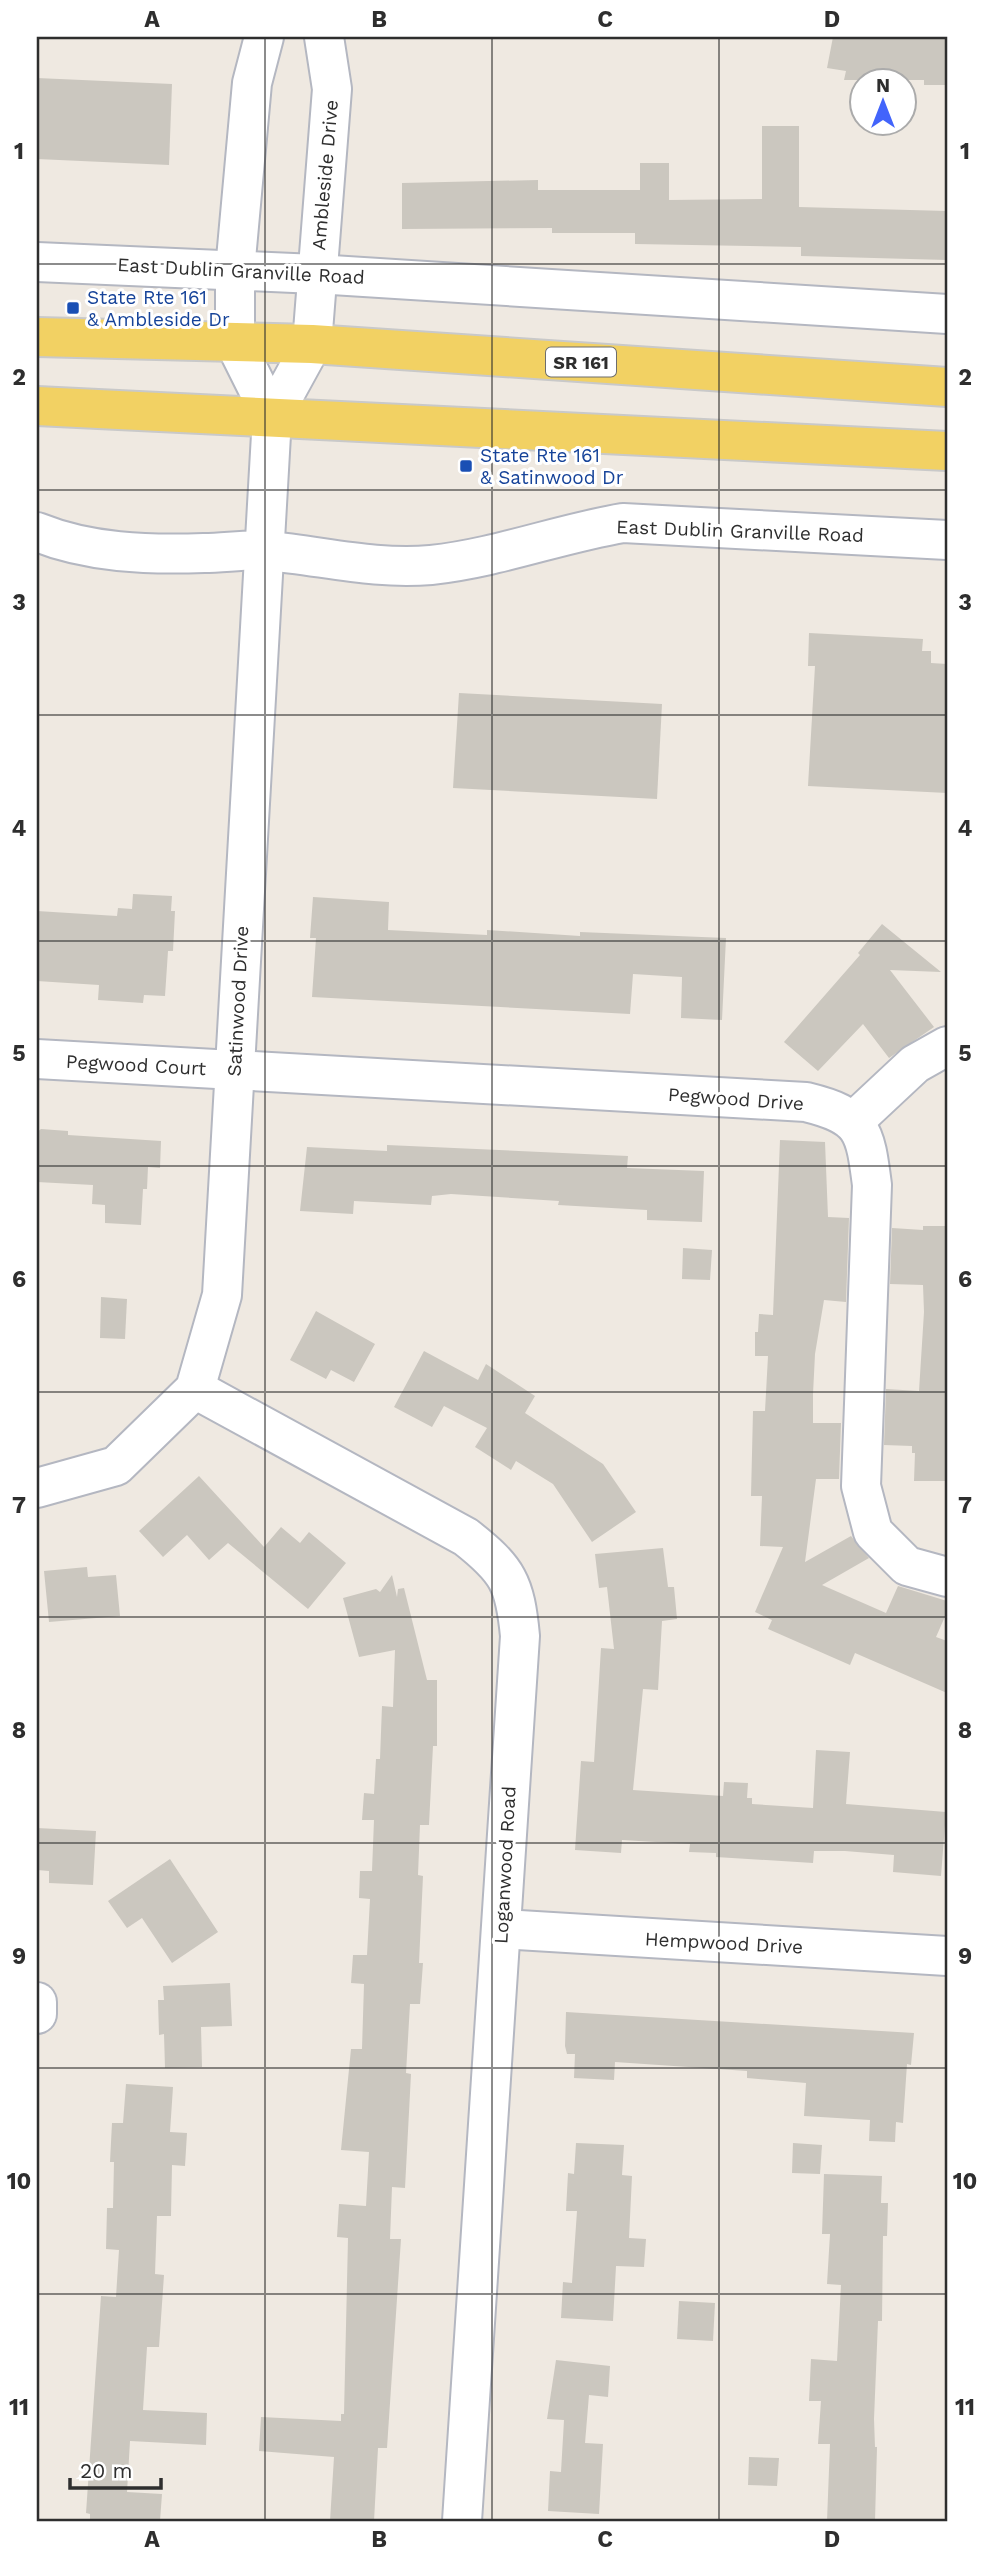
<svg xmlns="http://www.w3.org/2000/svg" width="984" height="2558" font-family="'Work Sans',sans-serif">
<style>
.building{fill:#cbc7bf}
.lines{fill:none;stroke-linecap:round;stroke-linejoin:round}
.minor-casing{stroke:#b4b7c1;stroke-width:42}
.major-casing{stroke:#c9c9c9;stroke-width:42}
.minor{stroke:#fff;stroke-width:38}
.major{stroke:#f2d163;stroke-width:38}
.grid{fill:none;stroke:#2e2e2e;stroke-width:2;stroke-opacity:0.55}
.transit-dot{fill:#1a4fb4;stroke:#fff;stroke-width:2.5}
.labels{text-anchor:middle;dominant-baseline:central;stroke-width:6;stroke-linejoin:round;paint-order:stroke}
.shield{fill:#fff;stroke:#6d6d6d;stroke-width:2}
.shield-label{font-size:18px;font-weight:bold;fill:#2e2e2e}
.street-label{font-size:19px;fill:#2e2e2e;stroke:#fff}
.transit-label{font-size:19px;fill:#164399;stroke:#fff;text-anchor:start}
.neatline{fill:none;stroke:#2e2e2e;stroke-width:2.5}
.grid-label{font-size:23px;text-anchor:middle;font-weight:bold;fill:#2e2e2e}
</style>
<rect width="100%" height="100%" fill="#efe9e1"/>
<g class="building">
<path d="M833 37H947V85H924V80H844L846 71 827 68Z"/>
<path d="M37 78 172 84 169 165 37 159Z"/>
<path d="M762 126H799V207L947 211V260L801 256V247L635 244V233H552V228L402 229V183L538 180V190H640V163H669V200L762 199Z"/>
<path d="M809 633 923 639 922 651H931V663L947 664V793L808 786 815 666H808Z"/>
<path d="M459 693 662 704 657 799 453 788Z"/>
<path d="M133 894 172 896 171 911H175L173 951H168L165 996 144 995 143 1003 98 1000 99 985 37 981V911L117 916 118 908 132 909Z"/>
<path d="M313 897 389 902 388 930 487 935V930L580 936V932L726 938 722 1020 681 1018 682 977 633 974 630 1014 312 997 316 938H310Z"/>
<path d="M882 924 941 972 890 970 934 1027 889 1058 863 1024 818 1071 784 1042 860 955 858 953Z"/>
<path d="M41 1129 68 1131V1135L161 1141 160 1168 148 1167 147 1189H143L141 1225 105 1223V1205L92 1204 93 1185 37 1182V1132Z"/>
<path d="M780 1140 825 1142 828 1217 849 1218 846 1302 824 1300 815 1354 813 1394V1423H841L839 1479H816L805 1562 851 1536 869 1558 822 1585 886 1613 898 1586 947 1601V1612L936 1637 947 1641V1693L855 1653 850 1665 768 1629 772 1620 755 1612 783 1547 760 1546 762 1496H751L753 1411H765L768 1356H755V1332H758L759 1314 773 1315Z"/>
<path d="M387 1145 628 1156 627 1168 704 1171 702 1222 647 1220V1210L558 1205 559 1201 451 1194 432 1196 431 1205 354 1201 353 1214 300 1211 307 1147 387 1151Z"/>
<path d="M923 1226H947V1481H914L915 1453H912V1446L884 1445 886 1389 919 1391 924 1312 923 1285 890 1284 892 1228 923 1230Z"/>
<path d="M683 1248 712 1250 710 1280 682 1279Z"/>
<path d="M101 1297 127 1299 125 1339 100 1338Z"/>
<path d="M316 1311 375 1344 354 1382 331 1370 326 1379 290 1360Z"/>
<path d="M424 1351 478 1380 486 1364 535 1396 525 1413 603 1464 636 1512 592 1542 553 1484 516 1461 511 1470 475 1447 487 1428 444 1406 432 1427 394 1407Z"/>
<path d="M199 1476 264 1547 281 1527 300 1543 309 1532 346 1563 308 1609 228 1543 209 1560 187 1535 163 1557 139 1531Z"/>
<path d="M663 1548 668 1587H674L677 1619 662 1621 658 1690 643 1689 633 1790 723 1796 724 1782 748 1783 747 1798H752V1804L813 1808 816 1750 850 1752 846 1804 946 1812 941 1876 893 1872 894 1855 845 1851H814L813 1863 716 1857V1853L689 1852 690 1844 622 1840 621 1853 575 1850 581 1761 594 1762 601 1648 614 1649 607 1587 599 1588 595 1554Z"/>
<path d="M87 1567 88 1577 116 1575 120 1616 49 1622 44 1571Z"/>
<path d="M392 1575 397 1597 398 1589 404 1588 427 1680H437V1746H433L429 1825H420L418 1875 423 1876 419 1963H423L420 2004H410L406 2073 411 2074 405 2188 392 2187 390 2239H401L387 2448H378L374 2521H330L334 2457 259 2451 261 2417 341 2421V2414H344L348 2238 337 2237 339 2204 366 2206 369 2152 341 2150 351 2049H362L364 1984 351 1983 353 1955H367L370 1899 359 1898 360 1871H372L374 1820H362L364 1793 374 1794 376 1759H380L382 1706 393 1707 395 1650 359 1657 343 1598 376 1589 380 1592Z"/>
<path d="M37 1828 96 1831 93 1885 49 1883V1871L37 1870Z"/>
<path d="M170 1859 218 1932 172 1963 142 1918 127 1928 108 1901Z"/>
<path d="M230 1983 232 2026 201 2027 202 2067 165 2068 164 2034 159 2035 158 2000H164L163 1986Z"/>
<path d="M566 2012 914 2033 911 2065 907 2064 903 2123 896 2122 895 2142 869 2141 870 2120 804 2116 806 2083 747 2078V2071L615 2062 614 2080 574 2078 575 2054H567L565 2046Z"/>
<path d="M126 2084 173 2087 170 2132 187 2133 185 2166 172 2165 171 2216H157L155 2274 164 2275 159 2347H147L143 2410 207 2413 206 2445 130 2441 127 2492 162 2494 160 2521H90V2514L86 2513 101 2296 116 2297 119 2250 106 2249 107 2208H113L114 2162H110L112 2123H123Z"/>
<path d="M576 2143 624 2145 622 2175 632 2176 629 2238 646 2239 644 2267 616 2266 613 2321 561 2318 563 2282 572 2283 577 2211H566L568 2173 574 2174Z"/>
<path d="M793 2143 822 2145 820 2174 792 2173Z"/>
<path d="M824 2174 882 2176 881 2203H888L887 2236H883L882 2321H878L874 2419 875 2447H877L875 2521H827L830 2444H818L821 2401H809L811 2359 837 2361 841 2285 827 2284 830 2234H822Z"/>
<path d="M679 2301 715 2303 713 2341 677 2339Z"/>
<path d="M556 2360 610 2366 608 2397 589 2395 585 2443 603 2444 599 2514 548 2511 550 2471 561 2472 564 2420 547 2419Z"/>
<path d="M749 2457 779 2458 777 2486 748 2485Z"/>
</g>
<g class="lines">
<g class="minor-casing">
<g id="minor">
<path d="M264 37 252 83 235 270V343L272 417"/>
<path d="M37 262 316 274 947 314"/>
<path d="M37 532C89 553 147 555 204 553 225 553 247 549 268 551 323 556 375 570 431 565 497 558 558 534 623 523L947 540"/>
<path d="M37 1059 806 1102C863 1116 865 1130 872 1185L861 1486 873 1532 907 1566 947 1577"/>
<path d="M854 1121 915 1064 947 1046"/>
<path d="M195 1389 466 1537C508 1570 515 1583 520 1636L462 2521"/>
<path d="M37 1488 116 1466 195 1389 222 1295 272 417 312 344 332 89 324 37"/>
<path d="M502 1929 947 1956"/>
<path d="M37 2014V2002"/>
</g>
</g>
<g class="major-casing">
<g id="major">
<path d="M37 337 312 344 947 387"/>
<path d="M37 406 947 451"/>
</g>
</g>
<use href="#minor" class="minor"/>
<use href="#major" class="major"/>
</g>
<path class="grid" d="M265 37V2521M492 37V2521M719 37V2521M37 264H947M37 490H947M37 715H947M37 941H947M37 1166H947M37 1392H947M37 1617H947M37 1843H947M37 2068H947M37 2294H947"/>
<g class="transit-dot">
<rect x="66" y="301" width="14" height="14" rx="3.5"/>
<rect x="459" y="459" width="14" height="14" rx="3.5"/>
</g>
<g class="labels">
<rect class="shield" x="546" y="347.5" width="70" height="29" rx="5"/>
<g class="shield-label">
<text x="581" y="362">SR 161</text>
</g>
<g class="street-label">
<text transform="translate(325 175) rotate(-85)">Ambleside Drive</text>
<text transform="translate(241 271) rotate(3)">East Dublin Granville Road</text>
<text transform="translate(740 531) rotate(2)">East Dublin Granville Road</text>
<text transform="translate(238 1001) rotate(-87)">Satinwood Drive</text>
<text transform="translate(136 1065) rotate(3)">Pegwood Court</text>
<text transform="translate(736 1099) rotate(4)">Pegwood Drive</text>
<text transform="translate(505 1865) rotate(-87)">Loganwood Road</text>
<text transform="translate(724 1943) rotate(3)">Hempwood Drive</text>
</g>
<g class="transit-label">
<text x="87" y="297">State Rte 161<tspan x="87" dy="22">&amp; Ambleside Dr</tspan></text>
<text x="480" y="455">State Rte 161<tspan x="480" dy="22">&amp; Satinwood Dr</tspan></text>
</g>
</g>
<rect width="984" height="2558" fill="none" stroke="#ffffff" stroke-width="77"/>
<g transform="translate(883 102)"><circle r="33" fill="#ffffff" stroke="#ababab" stroke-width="2"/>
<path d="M0-5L12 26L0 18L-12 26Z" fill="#4264fb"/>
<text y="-10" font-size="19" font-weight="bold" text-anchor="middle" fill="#2e2e2e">N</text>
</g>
<path d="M70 2478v10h91v-10" fill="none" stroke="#2e2e2e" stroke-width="3.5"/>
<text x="80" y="2478" font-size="21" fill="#2e2e2e" stroke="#ffffff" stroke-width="5" paint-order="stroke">20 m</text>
<rect x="38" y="38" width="908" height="2482" class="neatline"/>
<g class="grid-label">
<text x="152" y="27">A</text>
<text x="379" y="27">B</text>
<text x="605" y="27">C</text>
<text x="832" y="27">D</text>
<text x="19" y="159">1</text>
<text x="965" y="159">1</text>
<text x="19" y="385">2</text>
<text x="965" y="385">2</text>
<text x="19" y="610">3</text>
<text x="965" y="610">3</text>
<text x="19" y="836">4</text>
<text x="965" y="836">4</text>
<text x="19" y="1061">5</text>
<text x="965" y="1061">5</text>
<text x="19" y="1287">6</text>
<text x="965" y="1287">6</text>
<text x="19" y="1513">7</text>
<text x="965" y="1513">7</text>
<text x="19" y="1738">8</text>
<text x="965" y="1738">8</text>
<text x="19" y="1964">9</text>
<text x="965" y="1964">9</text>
<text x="19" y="2189">10</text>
<text x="965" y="2189">10</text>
<text x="19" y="2415">11</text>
<text x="965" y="2415">11</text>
<text x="152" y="2547">A</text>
<text x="379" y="2547">B</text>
<text x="605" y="2547">C</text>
<text x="832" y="2547">D</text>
</g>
</svg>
